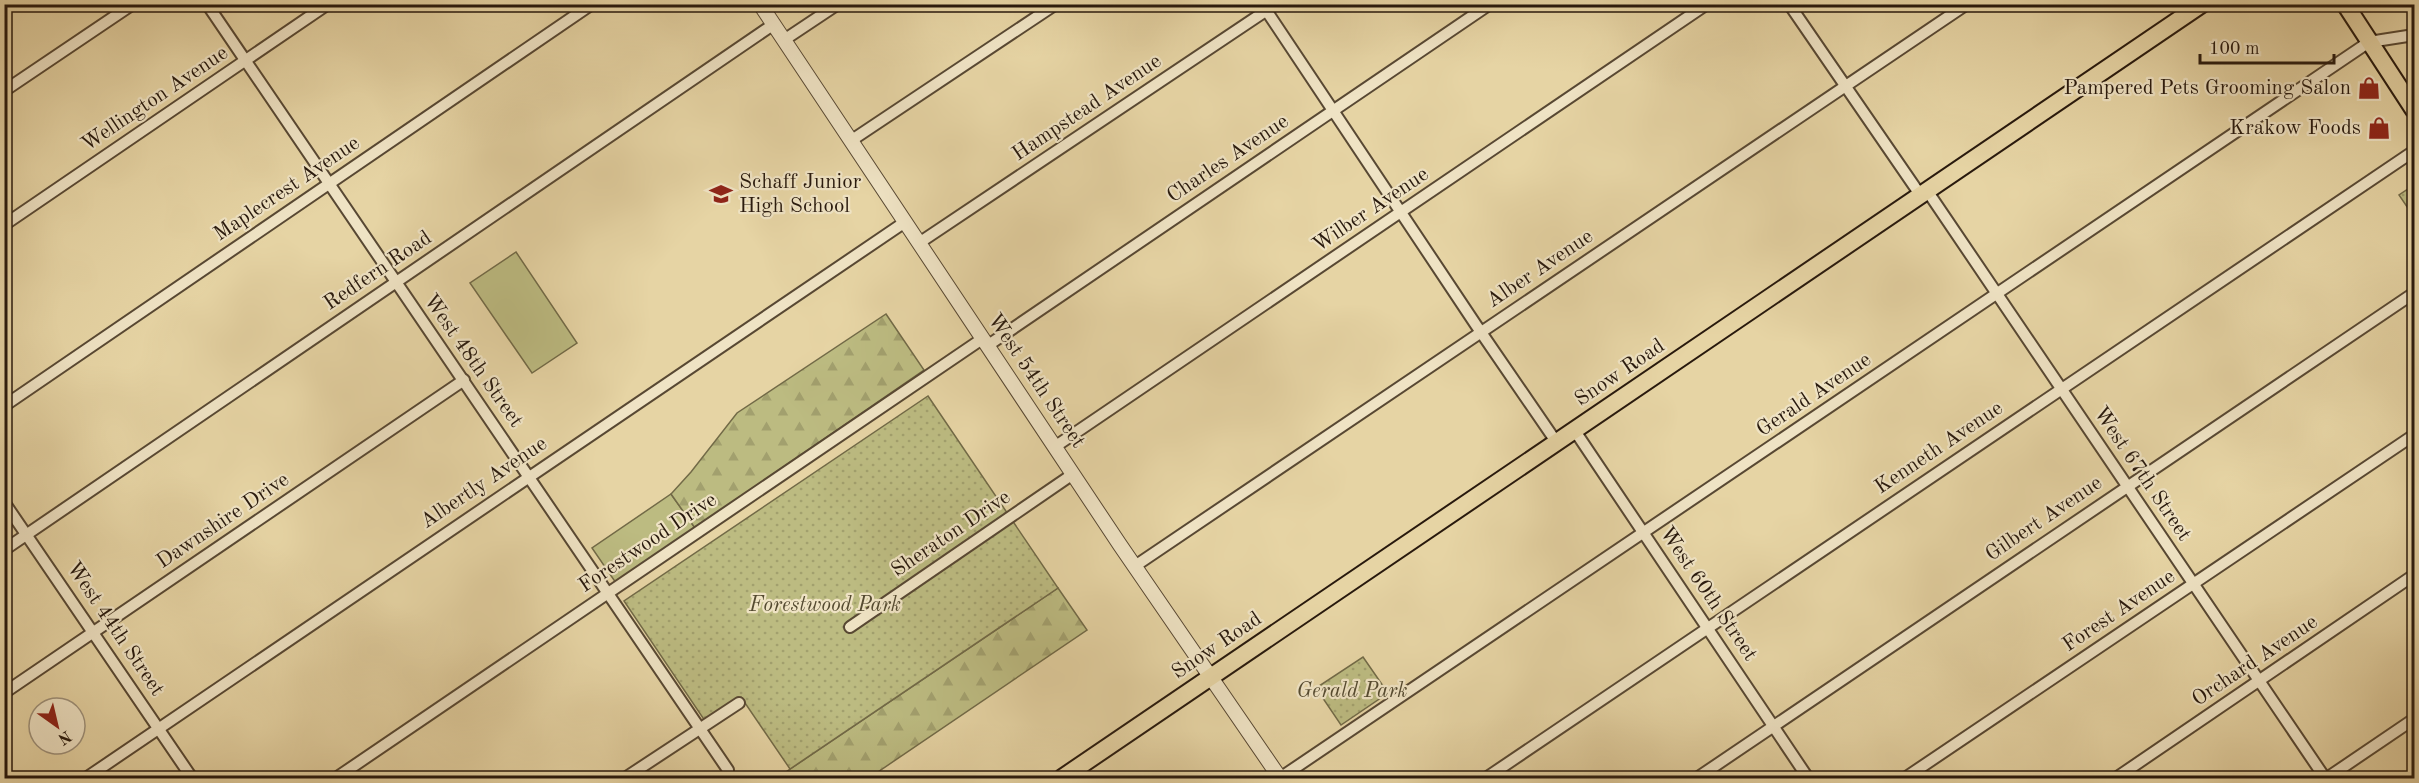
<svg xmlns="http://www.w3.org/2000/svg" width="2419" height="783" font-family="'Old Standard TT',serif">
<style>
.grass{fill:#bcbb81;stroke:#726a47;stroke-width:1.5}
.forest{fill:url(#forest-firs);stroke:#726a47;stroke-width:1.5}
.park{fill:url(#park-dots);stroke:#726a47;stroke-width:1.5}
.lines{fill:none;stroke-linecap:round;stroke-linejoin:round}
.minor-casing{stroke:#584833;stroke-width:14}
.tertiary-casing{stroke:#584833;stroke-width:16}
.primary-casing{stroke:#28190d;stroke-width:20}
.minor{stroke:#efe3c4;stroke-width:10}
.tertiary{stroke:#efe3c4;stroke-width:14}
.primary{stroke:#e6d4a4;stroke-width:16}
.labels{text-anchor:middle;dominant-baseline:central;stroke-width:4.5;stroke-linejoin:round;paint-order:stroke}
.poi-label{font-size:21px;fill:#28190d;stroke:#efe3c4;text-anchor:end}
.street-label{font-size:21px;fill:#28190d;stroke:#efe3c4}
.park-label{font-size:21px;font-style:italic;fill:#544a30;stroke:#efe3c4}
</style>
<defs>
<pattern id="forest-firs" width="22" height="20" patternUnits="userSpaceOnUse" patternTransform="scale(1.5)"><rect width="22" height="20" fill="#bcbb81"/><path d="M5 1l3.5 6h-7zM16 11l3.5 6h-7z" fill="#a2a06e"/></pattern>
<pattern id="park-dots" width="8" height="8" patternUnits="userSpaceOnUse" patternTransform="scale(1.5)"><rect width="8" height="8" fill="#bcbb81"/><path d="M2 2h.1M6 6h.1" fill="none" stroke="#a2a06e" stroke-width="1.8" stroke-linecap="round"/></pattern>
</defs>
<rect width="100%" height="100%" fill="#e6d4a4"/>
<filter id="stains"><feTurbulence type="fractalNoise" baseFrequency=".00333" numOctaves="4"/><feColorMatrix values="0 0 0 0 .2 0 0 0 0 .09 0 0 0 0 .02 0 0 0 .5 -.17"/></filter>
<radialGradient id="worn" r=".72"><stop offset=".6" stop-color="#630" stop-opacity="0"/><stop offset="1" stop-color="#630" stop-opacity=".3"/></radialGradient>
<g class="grass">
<path d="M516 252 577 343 532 373 470 283Z"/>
<path d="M671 494 695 528 616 583 592 548Z"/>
</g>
<g class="forest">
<path d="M886 314 924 370 695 528 671 494 691 472 737 413Z"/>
<path d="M1058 588 1087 630 869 778H777Z"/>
</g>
<g class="park">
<path d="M2414 185V217L2399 195Z"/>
<path d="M928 396 1058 588 790 769 741 697 705 721 624 601Z"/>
<path d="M1363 657 1388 693 1341 725 1316 688Z"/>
</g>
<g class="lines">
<g class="minor-casing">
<g id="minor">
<path d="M207 4 728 770"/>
<path d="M1262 4 1476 325 1557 443"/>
<path d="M1789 4 1921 196"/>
<path d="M784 40 838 4"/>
<path d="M4 91 133 4"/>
<path d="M852 140 1056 4"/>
<path d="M1928 192 2325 778"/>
<path d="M4 225 328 4"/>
<path d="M919 243 1276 4"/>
<path d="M987 346 1490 4"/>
<path d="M4 406 592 4"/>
<path d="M1575 431 1808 778"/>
<path d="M1056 446 1707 4"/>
<path d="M4 502 192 778"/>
<path d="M4 550 774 24"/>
<path d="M1135 566 1967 4"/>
<path d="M850 627 1073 474"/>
<path d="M4 693 464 380"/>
<path d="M86 778 905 222"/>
<path d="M336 778 982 339"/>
<path d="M625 778 739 703"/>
<path d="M1280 778 2369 42 2414 35"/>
<path d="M1486 778 2414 151"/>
<path d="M1697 778 2414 293"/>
<path d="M1905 778 2414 435"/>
<path d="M2116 778 2414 575"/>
<path d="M2327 778 2414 719"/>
</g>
</g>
<g class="tertiary-casing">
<path id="tertiary" d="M760 4 1120 545 1280 778"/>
</g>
<g class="primary-casing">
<g id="primary">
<path d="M2345 4 2414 110"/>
<path d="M1062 778 2202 4"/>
</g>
</g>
<use href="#minor" class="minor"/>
<use href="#tertiary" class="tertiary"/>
<use href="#primary" class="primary"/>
</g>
<defs>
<g id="shop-bare" transform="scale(1.8)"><path d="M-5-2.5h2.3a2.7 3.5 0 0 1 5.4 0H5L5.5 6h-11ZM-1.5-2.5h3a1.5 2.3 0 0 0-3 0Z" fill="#8f2418" stroke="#efe3c4" stroke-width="2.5" paint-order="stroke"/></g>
<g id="school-bare" transform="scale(1.8)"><path d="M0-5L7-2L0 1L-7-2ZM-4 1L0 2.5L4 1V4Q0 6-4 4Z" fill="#8f2418" stroke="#efe3c4" stroke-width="2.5" paint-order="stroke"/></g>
</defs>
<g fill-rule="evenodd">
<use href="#shop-bare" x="2369" y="88"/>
<use href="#shop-bare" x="2379" y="128"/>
<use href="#school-bare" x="721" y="194"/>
</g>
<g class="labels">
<g class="poi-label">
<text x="2351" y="88">Pampered Pets Grooming Salon</text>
<text x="2361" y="128">Krakow Foods</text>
<text x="739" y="182" text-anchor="start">Schaff Junior<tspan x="739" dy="24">High School</tspan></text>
</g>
<g class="street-label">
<text transform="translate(155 99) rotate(-34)">Wellington Avenue</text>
<text transform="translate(1087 108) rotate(-34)">Hampstead Avenue</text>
<text transform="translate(1228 159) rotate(-34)">Charles Avenue</text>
<text transform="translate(287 189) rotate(-34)">Maplecrest Avenue</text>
<text transform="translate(1371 210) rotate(-34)">Wilber Avenue</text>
<text transform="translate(1540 269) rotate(-34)">Alber Avenue</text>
<text transform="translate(378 271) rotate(-34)">Redfern Road</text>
<text transform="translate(473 361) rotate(55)">West 48th Street</text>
<text transform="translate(1620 373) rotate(-34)">Snow Road</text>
<text transform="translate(1036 381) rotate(56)">West 54th Street</text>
<text transform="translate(1814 395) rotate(-34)">Gerald Avenue</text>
<text transform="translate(1939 448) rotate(-34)">Kenneth Avenue</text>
<text transform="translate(2142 474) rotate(56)">West 67th Street</text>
<text transform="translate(484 483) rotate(-34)">Albertly Avenue</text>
<text transform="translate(2044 519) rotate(-34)">Gilbert Avenue</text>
<text transform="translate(223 521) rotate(-34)">Dawnshire Drive</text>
<text transform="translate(951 534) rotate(-34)">Sheraton Drive</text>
<text transform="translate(648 543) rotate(-34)">Forestwood Drive</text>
<text transform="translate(1708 594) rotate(56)">West 60th Street</text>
<text transform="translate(2119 611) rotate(-34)">Forest Avenue</text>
<text transform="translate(115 629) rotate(56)">West 44th Street</text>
<text transform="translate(1217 646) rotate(-34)">Snow Road</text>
<text transform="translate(2255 661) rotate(-34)">Orchard Avenue</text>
</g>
<g class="park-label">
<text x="825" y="605">Forestwood Park</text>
<text x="1352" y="691">Gerald Park</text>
</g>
</g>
<rect width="2419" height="783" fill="none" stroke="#e6d4a4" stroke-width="24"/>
<rect x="6" y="6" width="2407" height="771" fill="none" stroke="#28190d" stroke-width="3"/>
<rect x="12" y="12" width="2395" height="759" fill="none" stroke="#28190d" stroke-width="1.5"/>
<g transform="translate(57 726) rotate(146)"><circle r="28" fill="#efe3c4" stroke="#9f927b" stroke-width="1.5"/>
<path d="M0-4.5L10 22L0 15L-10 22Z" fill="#8f2418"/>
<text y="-9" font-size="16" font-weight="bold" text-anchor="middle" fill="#28190d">N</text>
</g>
<path d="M2200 54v9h134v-9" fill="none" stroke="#28190d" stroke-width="3"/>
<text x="2209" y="54" font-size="18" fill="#28190d" stroke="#efe3c4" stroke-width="4.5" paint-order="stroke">100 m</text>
<rect width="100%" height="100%" filter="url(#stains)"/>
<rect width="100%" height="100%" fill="url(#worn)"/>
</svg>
